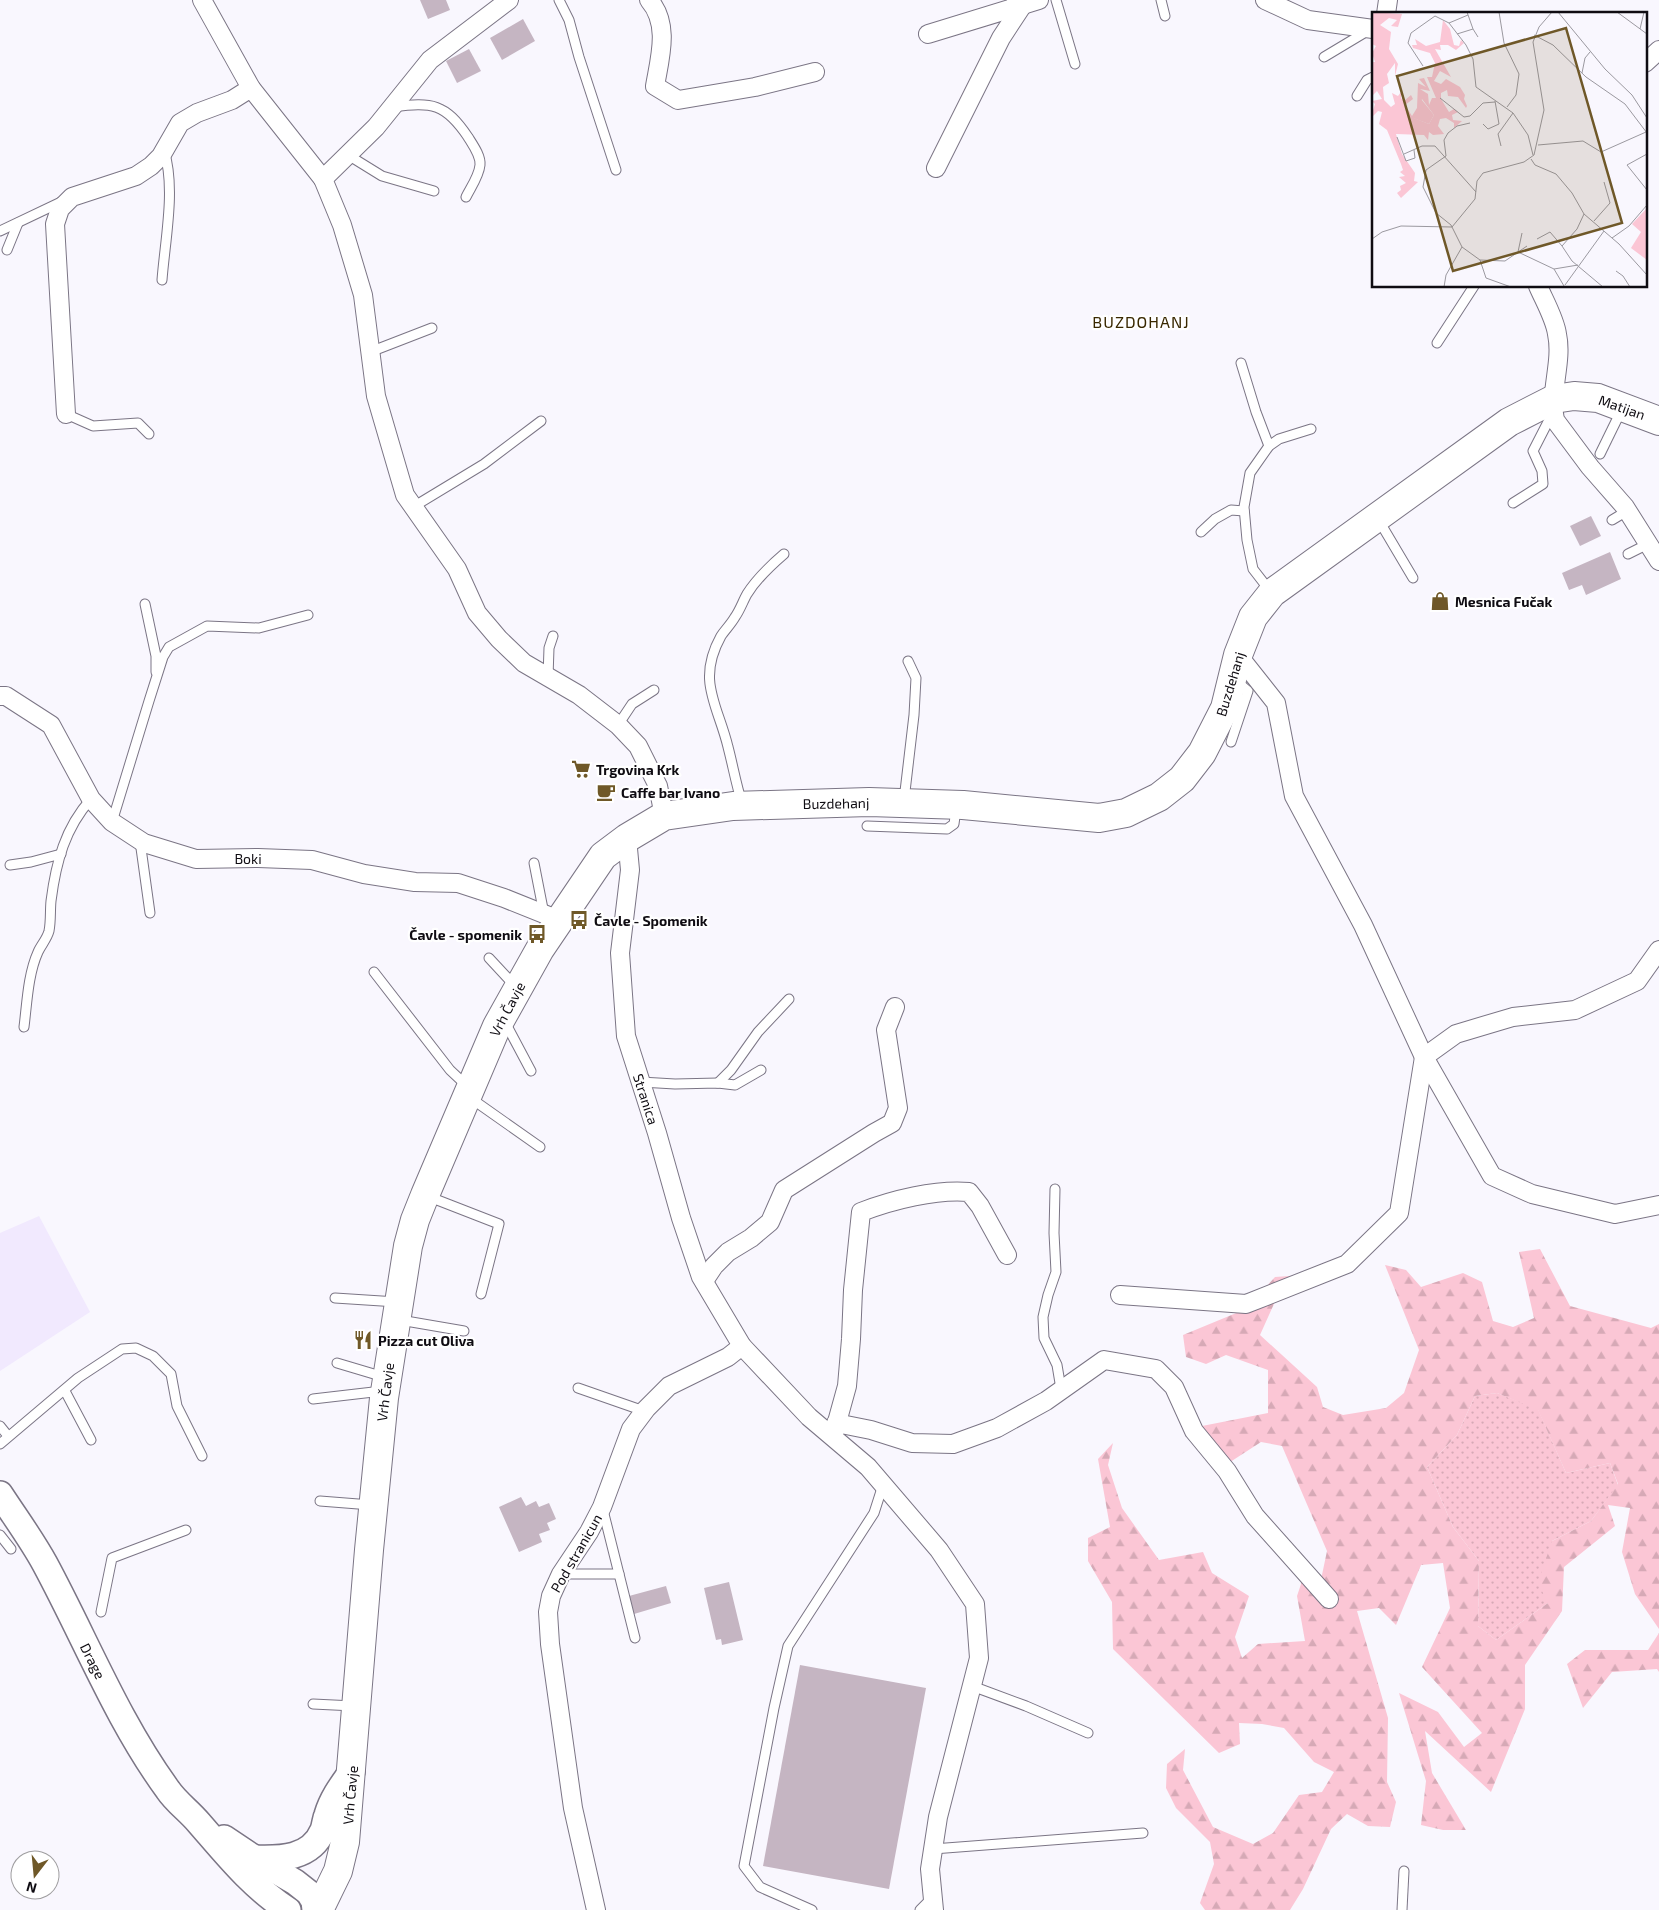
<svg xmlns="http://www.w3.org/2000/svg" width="1659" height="1910" font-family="'Exo 2',sans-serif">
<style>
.built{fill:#f1e9fe}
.grass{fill:url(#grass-dots)}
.forest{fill:url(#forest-firs);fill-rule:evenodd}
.building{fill:#c5b5c2}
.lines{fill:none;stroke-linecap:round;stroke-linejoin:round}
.service-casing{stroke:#7b7585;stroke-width:11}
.minor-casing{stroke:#7b7585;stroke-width:20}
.secondary-casing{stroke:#7b7585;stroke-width:28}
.primary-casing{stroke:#7b7585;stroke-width:30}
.service{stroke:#fff;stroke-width:9}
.minor{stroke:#fff;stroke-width:18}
.secondary{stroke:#fff;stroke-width:25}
.primary{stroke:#fff;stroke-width:28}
.labels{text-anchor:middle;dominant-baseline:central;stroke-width:4.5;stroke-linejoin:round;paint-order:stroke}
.street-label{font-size:14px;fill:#0f0c12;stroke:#fff}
.poi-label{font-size:14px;font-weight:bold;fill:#0f0c12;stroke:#fff;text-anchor:start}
.quarter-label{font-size:16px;letter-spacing:1px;fill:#392800;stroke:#fff}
.inset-road{fill:none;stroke:#9b99a0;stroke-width:1}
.view{fill:#6f5828;fill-opacity:0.15;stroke:#6f5828;stroke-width:2.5}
.inset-edge{fill:none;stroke:#0f0c12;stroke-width:2.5}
</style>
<defs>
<pattern id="grass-dots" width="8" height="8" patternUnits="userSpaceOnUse" patternTransform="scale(1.25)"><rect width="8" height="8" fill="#fbc6d5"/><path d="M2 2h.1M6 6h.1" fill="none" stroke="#d6a9b6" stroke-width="1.8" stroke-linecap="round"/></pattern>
<pattern id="forest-firs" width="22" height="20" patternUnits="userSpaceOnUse" patternTransform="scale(1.25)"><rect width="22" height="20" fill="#fbc6d5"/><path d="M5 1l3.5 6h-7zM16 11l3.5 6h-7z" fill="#d6a9b6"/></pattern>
</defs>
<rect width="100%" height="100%" fill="#f9f7fe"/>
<path class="built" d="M39 1216 90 1312 0 1371V1233Z"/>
<path class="grass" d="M1497 1393 1538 1409 1566 1473 1610 1463 1618 1485 1591 1521 1552 1541 1548 1603 1496 1640 1478 1626 1479 1561 1453 1527 1427 1467 1457 1435 1475 1396Z"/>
<g class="forest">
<path d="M1540 1249 1570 1306 1651 1328 1659 1324V1629L1635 1594 1622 1552 1630 1508 1608 1505 1615 1526 1564 1567 1562 1611 1525 1665V1709L1491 1792 1425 1731 1432 1773 1466 1830H1443L1421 1825 1426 1781 1399 1693 1438 1712 1464 1747 1482 1733 1422 1667 1450 1608 1443 1563 1421 1565 1396 1625 1379 1608 1357 1611 1388 1718 1387 1782 1396 1802 1390 1827 1368 1826 1347 1814 1331 1829 1303 1889 1290 1910H1205L1200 1903 1214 1864 1210 1842 1176 1808 1166 1788 1167 1764 1185 1749 1183 1770 1213 1827 1253 1844 1273 1833 1299 1795 1322 1792 1334 1772 1314 1762 1284 1728 1262 1724 1239 1723 1240 1744 1219 1753 1113 1649 1112 1602 1088 1561V1538L1110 1527 1098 1459 1113 1443 1108 1465 1122 1508 1159 1560 1203 1552 1212 1573 1249 1596 1235 1637 1242 1658 1258 1644 1305 1641 1297 1596 1304 1575 1318 1594 1327 1551 1282 1446 1261 1442 1224 1466 1202 1426 1268 1413V1370L1226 1355 1206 1364 1186 1357 1183 1335 1246 1309 1275 1277 1317 1274 1278 1295 1260 1335 1317 1387 1323 1407 1343 1415 1386 1408 1404 1393 1419 1350 1385 1265 1406 1270 1421 1287 1463 1273 1482 1282 1493 1321 1513 1327 1534 1318 1519 1252ZM1497 1393 1538 1410 1566 1473 1610 1463 1618 1484 1591 1521 1552 1541 1538 1583 1548 1603 1496 1640 1478 1626 1479 1561 1453 1527 1427 1467 1457 1435 1475 1396Z"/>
<path d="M1659 1633V1672L1657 1669 1612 1672 1583 1708 1567 1664 1585 1650H1648Z"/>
</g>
<g class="building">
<path d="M420 0H446L450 10 428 19Z"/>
<path d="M523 19 535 41 502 60 490 38Z"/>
<path d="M469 49 481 71 457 83 446 61Z"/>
<path d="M1591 516 1601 536 1580 546 1570 526Z"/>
<path d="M1610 552 1621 579 1586 595 1582 585 1569 590 1562 573Z"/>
<path d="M521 1497 526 1506 536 1501 539 1507 549 1503 556 1519 547 1523 550 1530 539 1534 542 1542 519 1552 499 1507Z"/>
<path d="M729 1582 743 1640 722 1645 721 1639 716 1640 704 1588Z"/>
<path d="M666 1586 671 1603 634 1614 629 1596Z"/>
<path d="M800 1665 926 1688 889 1889 763 1866Z"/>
</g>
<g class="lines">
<g class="service-casing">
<g id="service">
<path d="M559 0 569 20 579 57 616 170"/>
<path d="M1056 0 1075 64"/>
<path d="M1161 0 1165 16"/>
<path d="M1324 57 1369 30"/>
<path d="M1357 96 1367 80 1373 77"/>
<path d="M393 107C432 102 445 103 468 137 473 145 481 156 480 165 479 176 471 187 466 197"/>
<path d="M348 155 382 176 434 191"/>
<path d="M0 231 61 202"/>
<path d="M7 250 18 223"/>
<path d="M162 280C165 240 176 188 164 151"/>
<path d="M1437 343 1474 286"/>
<path d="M370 352 432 328"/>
<path d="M1241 363 1256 412 1269 446"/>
<path d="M66 414 93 426 138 423 149 434"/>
<path d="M1600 454 1622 409"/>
<path d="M1513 503 1543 484 1542 471 1533 451 1552 414"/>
<path d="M413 507 484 464 541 421"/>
<path d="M1378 519 1413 578"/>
<path d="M1612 520 1627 511"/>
<path d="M1201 532 1215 519 1231 510 1244 511"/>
<path d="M1628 554 1648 544"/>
<path d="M1270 591 1253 569 1247 540 1244 507 1250 473 1269 446 1279 439 1311 429"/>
<path d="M145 604 156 656V672"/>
<path d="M548 677 549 648 553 636"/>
<path d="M618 725 632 704 654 690"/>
<path d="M1231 742 1248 691 1235 680"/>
<path d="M904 800 914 715 916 678 908 661"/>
<path d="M742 803C736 784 733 766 728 747 718 705 696 681 721 636 725 630 731 624 735 617 740 610 743 601 747 594 757 578 770 566 784 554"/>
<path d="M112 822 149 701 163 657 169 647 207 626 259 628 308 615"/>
<path d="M867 826 947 829 954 824 956 809"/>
<path d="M140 841 150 913"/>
<path d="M534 863 544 914"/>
<path d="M10 865 31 862 61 854"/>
<path d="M489 958 516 987"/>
<path d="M374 972 450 1070 467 1086"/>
<path d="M505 1022 531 1071"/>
<path d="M24 1027C27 1003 28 974 38 952 41 945 47 939 49 931 51 921 50 911 51 901 56 862 65 828 91 799"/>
<path d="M641 1082 675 1084 718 1083 735 1085 761 1070"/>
<path d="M718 1083 731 1070 758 1032 789 999"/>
<path d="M469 1097 540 1147"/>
<path d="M1055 1189 1054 1233 1056 1272 1048 1295 1043 1317 1044 1338 1057 1365 1061 1389"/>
<path d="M427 1196 499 1224 481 1294"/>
<path d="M335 1298 397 1302"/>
<path d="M400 1320 464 1331"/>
<path d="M337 1363 384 1377"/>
<path d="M578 1388 644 1411"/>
<path d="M65 1391 91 1440"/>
<path d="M313 1399 382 1391"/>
<path d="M0 1426 8 1436"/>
<path d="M0 1444 78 1378 122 1349 136 1348 153 1356 171 1374 177 1406 202 1456"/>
<path d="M320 1501 371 1505"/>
<path d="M603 1510 635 1638"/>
<path d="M0 1535 11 1549"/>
<path d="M561 1574H619"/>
<path d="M101 1612 112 1558 186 1530"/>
<path d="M972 1686 1026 1706 1088 1733"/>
<path d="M313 1704 354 1706"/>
<path d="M933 1849 1143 1833"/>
<path d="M812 1910 760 1887 744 1866 774 1708 788 1646 874 1513 883 1485"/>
<path d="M920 1910 932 1898"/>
<path d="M1402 1910 1404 1871"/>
</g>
</g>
<g class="minor-casing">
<g id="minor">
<path d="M202 0 251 88 323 179"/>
<path d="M509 0 430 60 376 127 323 179 342 225 363 295 376 396 405 495 457 569 477 613 499 639 524 663 579 695 618 725 638 746 658 786 664 816"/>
<path d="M649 0C670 24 660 57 655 86L678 100 755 87 815 72"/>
<path d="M1265 0 1308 20 1373 29"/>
<path d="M1386 14 1388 0"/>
<path d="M928 34 1039 0"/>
<path d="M1645 63 1659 50"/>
<path d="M936 168 1001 38 1022 6 1016 0"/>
<path d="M1538 286C1544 300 1555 319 1557 334 1563 362 1549 392 1555 420L1590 467 1625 507 1659 561"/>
<path d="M66 414 55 224 60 209 72 197 136 176 151 166 161 156 180 123 197 113 232 100 251 88"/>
<path d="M1238 655 1276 703 1294 796 1363 925 1424 1057 1492 1176 1532 1194 1615 1214 1659 1205"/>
<path d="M0 696H6L51 725 91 799 112 822 144 843 196 859 258 858 312 860 364 874 415 882 458 883 504 898 559 920"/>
<path d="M627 838 630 870 620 953 626 1036 657 1133 681 1218 701 1277 742 1346 809 1417 868 1467 939 1550 975 1604 979 1658 938 1817 930 1869 934 1910"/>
<path d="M704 1281 714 1266 728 1252 751 1238 770 1222 784 1190 874 1133 892 1123 898 1108 886 1030 895 1007"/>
<path d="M1120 1295 1246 1304 1347 1264 1399 1213 1424 1057 1456 1034 1513 1017 1575 1010 1637 981 1659 950"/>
<path d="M836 1423 871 1430 912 1443 953 1444 997 1428 1046 1401 1104 1360 1156 1369 1174 1387 1194 1431 1227 1471 1255 1516 1329 1599"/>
<path d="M834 1433 847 1386 851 1339 853 1290 861 1212C892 1200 936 1189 969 1192L980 1206 1007 1255"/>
<path d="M596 1910 573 1808 550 1644 548 1612 551 1596 561 1574 589 1532 602 1507 631 1429 646 1409 669 1386 728 1357 742 1346"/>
</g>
</g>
<g class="secondary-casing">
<g id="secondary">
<path d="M0 1494C15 1517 32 1540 45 1564 86 1640 117 1720 168 1790 176 1802 189 1811 199 1823 226 1854 252 1887 288 1910"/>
<path d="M224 1838 254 1858 295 1882 309 1893 314 1901 315 1910"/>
<path d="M254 1858C280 1859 311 1859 323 1830 325 1825 325 1819 327 1815 332 1798 342 1785 352 1771"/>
</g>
</g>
<g class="primary-casing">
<path id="primary" d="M319 1910 338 1871 345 1842 369 1550 384 1398 408 1246 415 1220 425 1195 497 1026 540 949 603 856 627 838 664 816 733 806 869 802 963 805 1099 818 1126 813 1159 797 1182 779 1202 753 1225 708 1238 655 1253 617 1272 593 1509 422 1554 399 1574 396 1598 398 1659 421"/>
</g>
<use href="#service" class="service"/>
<use href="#minor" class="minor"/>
<use href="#secondary" class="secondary"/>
<use href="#primary" class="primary"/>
</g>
<defs>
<g id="shop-bare" transform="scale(1.5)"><path d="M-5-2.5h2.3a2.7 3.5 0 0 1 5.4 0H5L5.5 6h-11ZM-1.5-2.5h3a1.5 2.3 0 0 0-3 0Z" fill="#6f5828" stroke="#fff" stroke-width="2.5" paint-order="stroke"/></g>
<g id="supermarket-bare" transform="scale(1.5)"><path d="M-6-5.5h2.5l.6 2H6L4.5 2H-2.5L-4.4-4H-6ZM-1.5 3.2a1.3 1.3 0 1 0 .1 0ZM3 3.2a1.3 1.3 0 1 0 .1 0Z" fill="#6f5828" stroke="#fff" stroke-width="2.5" paint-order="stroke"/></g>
<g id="cafe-bare" transform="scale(1.5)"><path d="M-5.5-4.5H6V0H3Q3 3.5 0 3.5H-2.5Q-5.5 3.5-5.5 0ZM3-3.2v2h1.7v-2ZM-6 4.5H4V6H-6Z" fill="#6f5828" stroke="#fff" stroke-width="2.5" paint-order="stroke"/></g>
<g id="bus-bare" transform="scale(1.5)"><path d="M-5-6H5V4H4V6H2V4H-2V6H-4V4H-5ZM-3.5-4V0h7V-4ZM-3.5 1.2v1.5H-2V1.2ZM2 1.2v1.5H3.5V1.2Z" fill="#6f5828" stroke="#fff" stroke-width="2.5" paint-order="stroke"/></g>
<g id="restaurant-bare" transform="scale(1.5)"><path d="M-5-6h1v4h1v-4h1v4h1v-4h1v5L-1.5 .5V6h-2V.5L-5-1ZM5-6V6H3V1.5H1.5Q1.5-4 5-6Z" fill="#6f5828" stroke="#fff" stroke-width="2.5" paint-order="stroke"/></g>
</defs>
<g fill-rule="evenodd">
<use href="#shop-bare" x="1440" y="601"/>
<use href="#supermarket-bare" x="581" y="769"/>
<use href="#cafe-bare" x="606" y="792"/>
<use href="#bus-bare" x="579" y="920"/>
<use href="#bus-bare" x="537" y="934"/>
<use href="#restaurant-bare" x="363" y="1340"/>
</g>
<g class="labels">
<g class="street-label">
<text transform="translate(1622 407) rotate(19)">Matijan</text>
<text transform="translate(1230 684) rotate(-73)">Buzdehanj</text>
<text transform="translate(836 803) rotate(-1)">Buzdehanj</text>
<text x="248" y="858">Boki</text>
<text transform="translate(507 1009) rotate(-62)">Vrh Čavje</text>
<text transform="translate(646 1099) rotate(72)">Stranica</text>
<text transform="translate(385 1392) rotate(-83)">Vrh Čavje</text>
<text transform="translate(576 1553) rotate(-60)">Pod stranicun</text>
<text transform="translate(93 1661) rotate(63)">Drage</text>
<text transform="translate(350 1795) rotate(-85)">Vrh Čavje</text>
</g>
<g class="poi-label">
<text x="1455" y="601">Mesnica Fučak</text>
<text x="596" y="769">Trgovina Krk</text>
<text x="621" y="792">Caffe bar Ivano</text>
<text x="594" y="920">Čavle - Spomenik</text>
<text x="522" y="934" text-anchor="end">Čavle - spomenik</text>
<text x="378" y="1340">Pizza cut Oliva</text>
</g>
<g class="quarter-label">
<text x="1141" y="321">BUZDOHANJ</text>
</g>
</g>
<g transform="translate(1372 12)">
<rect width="275" height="275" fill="#f9f7fe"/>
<path d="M49 87 62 103 57 112 41 106Z" fill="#fbc6d5"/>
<path d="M0 0 30 2 26 15 19 14 25 8 17 6 8 13 19 20 17 37 26 52 23 64V51L15 62 17 71 11 75 12 88 19 95 23 92 20 81 26 84 29 80V86L32 89 39 83 41 87 33 93 40 104 45 96 46 71 54 75 47 67 52 66 58 79 48 77 56 82 57 93 60 86H64L55 65H60L63 51 58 41 41 36 40 33H45L43 27 54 34 68 30 71 8 78 17 82 33 87 34 89 28 92 31 84 38 76 33H68L69 38 63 37 79 65 68 59 62 69 69 72 74 67 88 75 93 83 92 87 95 94 94 96 86 85 76 84 75 78 69 81V87L77 100 82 97 86 100 80 103 81 108 90 109 82 116V111L74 106 68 107 66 114 72 122 61 123 57 120 56 128 52 123 24 122 30 142 43 161 42 169 46 170 29 186 25 181 29 178 28 174 34 171 27 165 33 164 28 160 31 158 29 152 15 118 7 112 10 100 6 99 1 104 0 102 3 92 0 89 10 87 5 79 0 84V50H3L0 41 4 34 0 32ZM50 87 62 103 57 112 42 106Z" fill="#fbc6d5" fill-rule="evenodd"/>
<path d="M275 196V248L259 236 269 220 260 212Z" fill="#fbc6d5"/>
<path class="inset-road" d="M95 0 101 17M127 0 132 31 147 62 144 83 135 95M186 0 233 57 260 83 275 106M245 0 275 22M77 11 96 3M268 17 272 0M85 22 101 17 106 25M162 23 181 33 214 65 253 92 275 121M51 54 36 31 39 21 63 4 77 11 94 33 101 47 104 75 141 101 156 123 161 143M210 61 213 46 218 40M68 86 92 105 98 104 111 91 123 90M98 111 85 114 76 121 72 128 74 144 54 158 51 175 64 201 79 213 90 235 108 248 114 266 139 275M111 112 116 117 127 112 123 89M25 125 34 149 43 146 42 138M166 133 211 129 229 140 274 120M129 134 126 122 141 101M32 142 50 134H63L104 180M275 142 255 153 275 178M159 147 163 153 184 162 200 181 212 202 205 217 190 234 200 249 231 275M212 202 247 232 275 263M222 209 238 191 232 170M150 221 146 240 182 257 206 253M240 226 257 214 275 193M0 227 10 220 29 214 80 215 103 187 105 169 111 161 152 150 162 143 172 98 161 30 167 15 180 0M165 227 178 220 190 234M108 248 133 249 155 234M182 257 192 274M244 259 251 264 258 275M193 273 232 219M72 275 74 263 90 235"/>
<path class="view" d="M194 16 250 211 81 259 25 64Z"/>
<rect width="275" height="275" class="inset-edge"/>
</g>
<g transform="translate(35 1875) rotate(196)"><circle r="24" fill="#ffffff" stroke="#9f9ea0"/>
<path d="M0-4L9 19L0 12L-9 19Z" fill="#6f5828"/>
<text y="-8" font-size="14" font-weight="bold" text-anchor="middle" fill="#0f0c12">N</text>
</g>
</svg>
